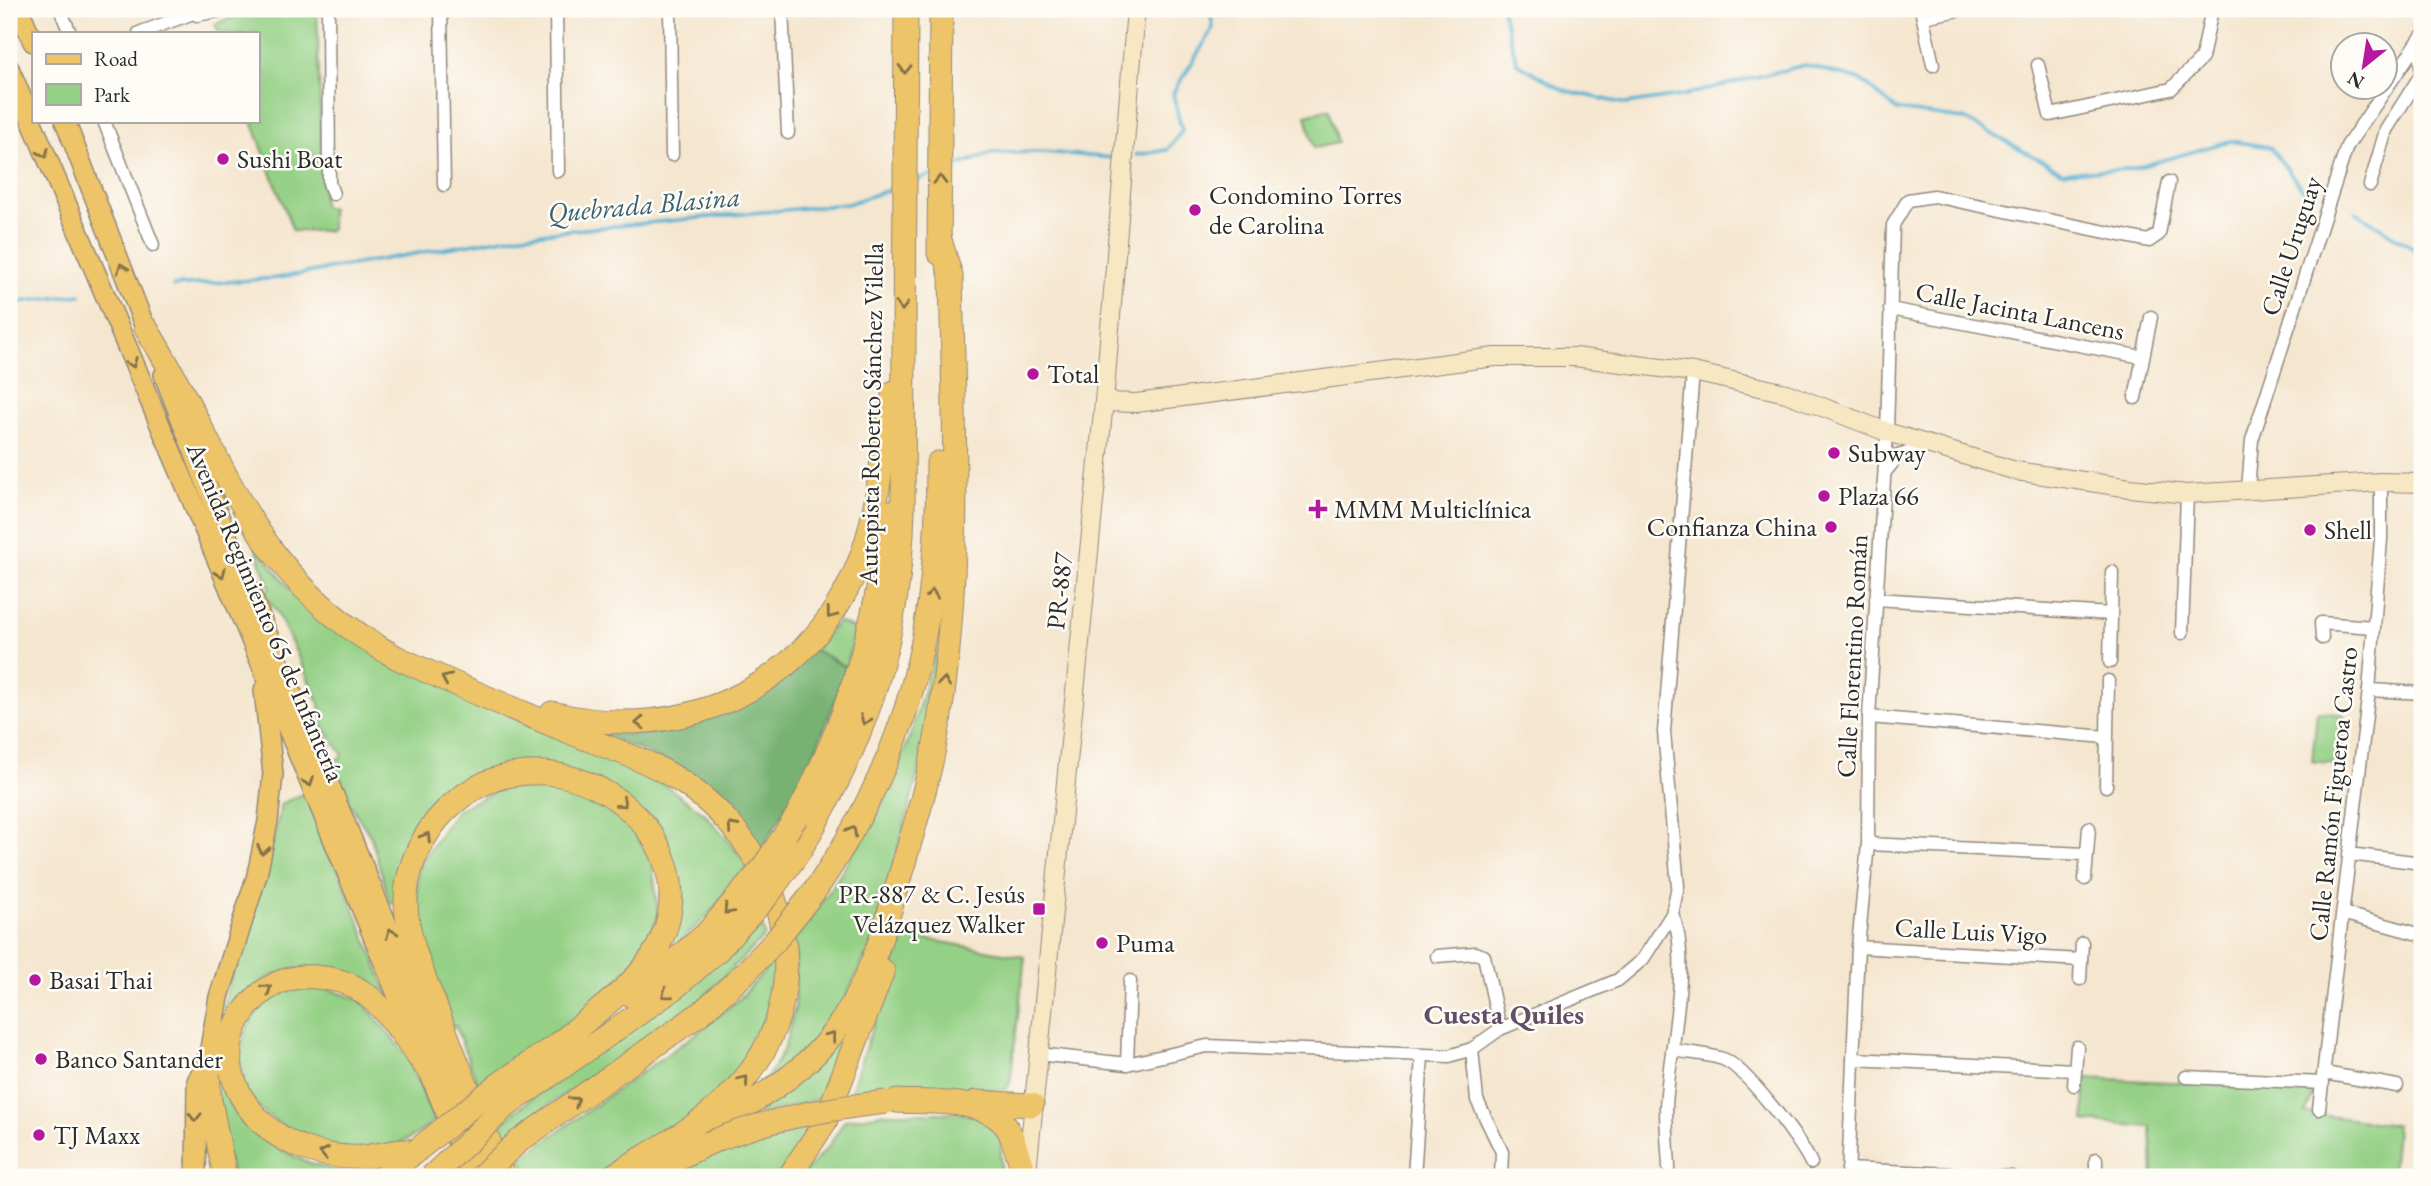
<svg xmlns="http://www.w3.org/2000/svg" width="2431" height="1186" font-family="'EB Garamond',serif">
<style>
.green{fill:#94d085;stroke:#607e58;stroke-width:2}
.forest{fill:#77b272;stroke:#516e4e;stroke-width:2}
.lines{fill:none;stroke-linecap:round;stroke-linejoin:round}
.stream{stroke:#52b0d1;stroke-width:3.5}
.street-casing{stroke:#90887d;stroke-width:15}
.secondary-casing{stroke:#90887d;stroke-width:20}
.primary-casing{stroke:#90887d;stroke-width:22}
.highway-casing{stroke:#90887d;stroke-width:25}
.street{stroke:#fff;stroke-width:12}
.secondary{stroke:#f8e7c3;stroke-width:18}
.primary{stroke:#eec469;stroke-width:19}
.highway{stroke:#eec469;stroke-width:23}
.highway-bridge-casing{stroke:#90887d;stroke-width:25;stroke-linecap:butt}
.highway-bridge{stroke:#eec469;stroke-width:23}
.oneway{stroke:#837047}
.poi-dot{fill:#b5179e;stroke:#fdfcf7;stroke-width:2.5}
.labels{text-anchor:middle;dominant-baseline:central;stroke-width:5;stroke-linejoin:round;paint-order:stroke}
.poi-label{font-size:26px;fill:#2b2b2b;stroke:#fdfcf7;text-anchor:start}
.street-label{font-size:26px;fill:#2b2b2b;stroke:#fdfcf7}
.water-label{font-size:28px;font-style:italic;fill:#3b606d;stroke:#fdfcf7}
.neighbourhood-label{font-size:28px;font-weight:bold;fill:#615065;stroke:#fdfcf7}
</style>
<rect width="100%" height="100%" fill="#fdfcf7"/>
<filter id="ink" filterUnits="userSpaceOnUse"><feTurbulence type="fractalNoise" baseFrequency=".0143" numOctaves="2"/><feDisplacementMap in="SourceGraphic" scale="14" xChannelSelector="R" yChannelSelector="G"/><feConvolveMatrix kernelMatrix="1 2 1 2 8 2 1 2 1" color-interpolation-filters="sRGB"/></filter>
<filter id="wash" filterUnits="userSpaceOnUse"><feTurbulence type="fractalNoise" baseFrequency=".00686" numOctaves="4" result="noise"/><feDisplacementMap in="SourceGraphic" scale="28" xChannelSelector="R" yChannelSelector="G"/><feGaussianBlur stdDeviation="1.57" result="paint"/><feColorMatrix in="noise" values="0 0 0 0 0 0 0 0 0 0 0 0 0 0 0 0 0 1.4 0 .05"/><feComposite in="paint" operator="in"/></filter>
<g filter="url(#wash)">
<rect width="100%" height="100%" fill="#f5e6cf"/>
<g class="green">
<path d="M252 9H317L323 206 331 208V231H293L252 121H257V33H219L215 24Z"/>
<path d="M1329 109 1337 143 1314 148 1306 115Z"/>
<path d="M254 543 291 590 315 613 656 779 704 813 749 865 710 913 663 958 673 870 598 779 462 785 425 818 395 901 393 904 390 903 371 837 352 807 338 795 327 763 342 757V753L323 727 320 705 298 656 277 612 264 594 270 588Z"/>
<path d="M838 622 855 629 846 667 813 649Z"/>
<path d="M937 647 931 725 874 939 839 1011 793 1064 765 1082 784 1049 795 1007V938L836 882 884 799 910 736Z"/>
<path d="M2317 712 2344 715 2338 764 2312 761Z"/>
<path d="M511 784H557L602 802 628 824 647 852 653 869 658 915 645 953 584 1012 478 1085 455 1025 451 1026 414 918 419 866 456 810Z"/>
<path d="M307 792 389 996 380 1001C264 894 132 1082 291 1155 310 1164 331 1171 352 1172 362 1172 375 1165 381 1167L366 1177H232C222 1135 214 1095 217 1051 223 968 267 887 281 804Z"/>
<path d="M760 919 765 936 691 1010 532 1116 503 1141 498 1128 507 1118Z"/>
<path d="M903 935 1025 957 1010 1083 1005 1090 895 1086 850 1094Z"/>
<path d="M777 958 771 1004 748 1062 702 1112 596 1177H530L521 1158 700 1031 740 998Z"/>
<path d="M325 988 361 1000 407 1056 435 1120C425 1128 416 1137 404 1141 352 1163 283 1139 249 1096 244 1090 243 1078 242 1071 234 1037 258 997 293 989 303 987 314 988 325 988Z"/>
<path d="M859 1003 824 1098 738 1120Z"/>
<path d="M2085 1078 2310 1089 2313 1096 2305 1113 2396 1125 2392 1177H2153L2151 1127 2084 1121Z"/>
<path d="M888 1113H960L983 1117 1001 1136V1177H800L829 1146 845 1120Z"/>
<path d="M813 1125 779 1177H655L739 1142Z"/>
</g>
<path class="forest" d="M813 649 846 667C827 732 799 792 761 849 756 841 752 833 747 825 711 775 652 756 598 732 689 748 743 696 813 649Z"/>
<g class="lines">
<g class="stream">
<path d="M1502 9 1517 63 1563 90 1626 104 1685 95 1805 65 1861 80 1897 110 1964 119 2063 172 2132 169 2230 141 2270 147 2307 195"/>
<path d="M1136 155 1167 150 1182 131 1173 93 1213 29 1210 9"/>
<path d="M948 169 992 153 1043 152 1114 158"/>
<path d="M915 181 931 175"/>
<path d="M2356 212 2422 254"/>
<path d="M173 286 277 278 521 235 847 204 898 187"/>
<path d="M9 303 81 295"/>
</g>
</g>
</g>
<g filter="url(#ink)">
<g class="lines">
<g class="street-casing">
<g id="street">
<path d="M60 9 70 33"/>
<path d="M328 9 329 183 333 194"/>
<path d="M441 9 444 185"/>
<path d="M556 9 558 171"/>
<path d="M670 9 672 155"/>
<path d="M782 9 788 133"/>
<path d="M1921 9 1933 65"/>
<path d="M197 15 229 9"/>
<path d="M1923 17 1964 9"/>
<path d="M139 33 204 9"/>
<path d="M2038 65 2050 115 2171 89 2202 58 2212 9"/>
<path d="M104 121 153 245"/>
<path d="M2370 185 2386 130 2422 73 2418 45"/>
<path d="M1890 309 2142 357"/>
<path d="M2135 398 2151 317"/>
<path d="M1885 472 1898 456 1931 446"/>
<path d="M2248 489 2252 440 2347 146 2422 36"/>
<path d="M1876 599 2111 614"/>
<path d="M2182 633 2187 494"/>
<path d="M2322 638 2321 623 2373 627"/>
<path d="M2110 662 2112 572"/>
<path d="M2369 690 2422 693"/>
<path d="M1869 717 2106 737"/>
<path d="M2106 786 2108 681"/>
<path d="M1868 844 2086 854"/>
<path d="M2349 854 2422 863"/>
<path d="M2085 879 2089 828"/>
<path d="M2345 914 2422 935"/>
<path d="M1858 947 2081 960"/>
<path d="M1437 956 1475 953 1484 956 1500 1029"/>
<path d="M2080 979 2082 943"/>
<path d="M1472 1049 1477 1100 1502 1152 1501 1177"/>
<path d="M1674 1050C1690 1053 1708 1054 1723 1059 1745 1067 1801 1141 1811 1163"/>
<path d="M1038 1054 1127 1064 1207 1046 1449 1056 1472 1049 1500 1029 1618 980 1643 959 1672 914 1678 886 1664 732 1693 372"/>
<path d="M1853 1059 2075 1070"/>
<path d="M1127 1064 1130 981"/>
<path d="M2324 1073 2397 1086"/>
<path d="M2186 1077 2323 1083"/>
<path d="M2074 1085 2077 1047"/>
<path d="M2319 1109 2369 690 2381 539V482"/>
<path d="M1669 1167C1668 1147 1666 1127 1666 1107 1668 1055 1693 961 1672 914"/>
<path d="M1848 1169 2012 1177"/>
<path d="M1414 1177 1422 1056"/>
<path d="M1848 1177 1858 947 1868 844 1869 717 1887 432 1893 225 1908 200 1934 196 2149 241 2159 234 2169 182"/>
<path d="M2096 1177V1159"/>
</g>
</g>
<g class="secondary-casing">
<g id="secondary">
<path d="M1104 402 1136 403 1495 357H1574L1693 372 1786 393 1887 432 2016 471 2130 488 2187 494 2381 482 2422 483"/>
<path d="M1027 1172 1104 402 1136 9"/>
</g>
</g>
<g class="primary-casing">
<g id="primary">
<path d="M19 9 33 42"/>
<path d="M9 68 260 661 472 1177"/>
<path d="M65 121 150 340"/>
<path d="M164 375 220 519 491 1177"/>
<path d="M196 1177 197 1081 208 1060 219 997 257 875 268 821 273 774 264 690"/>
</g>
</g>
<g class="highway-casing">
<g id="highway">
<path d="M939 253 941 9"/>
<path d="M146 328C228 459 248 577 396 657 454 684 513 709 572 733 605 747 643 758 674 777 782 843 829 988 736 1089 702 1127 653 1150 611 1177"/>
<path d="M552 713C686 747 818 684 864 549 881 499 881 444 894 392"/>
<path d="M797 816C848 720 879 619 889 512"/>
<path d="M800 850C867 738 900 640 903 509L906 9"/>
<path d="M816 889C911 749 938 630 938 463"/>
<path d="M632 996 706 934"/>
<path d="M208 1060 209 1095 225 1177"/>
<path d="M498 1085 576 1032"/>
<path d="M897 1101C930 1103 991 1097 1009 1131 1016 1145 1020 1162 1025 1177"/>
<path d="M976 1102 1032 1105"/>
<path d="M505 1107 672 990 718 950"/>
<path d="M715 1122C755 1102 797 1077 826 1042 865 996 883 936 899 879 915 826 932 769 940 715 962 569 954 422 951 276L940 240"/>
<path d="M519 1141 701 1013 742 976"/>
<path d="M416 1151C397 1149 382 1155 363 1157 344 1158 324 1155 306 1149 241 1127 199 1049 258 996 275 981 293 975 316 977 332 979 347 981 361 991 389 1009 406 1041 426 1067"/>
<path d="M384 1177 416 1151"/>
<path d="M504 1177C480 1120 457 1063 435 1005 422 972 407 939 406 903 405 874 419 842 437 820 539 700 730 832 653 955 632 989 594 1012 565 1039"/>
<path d="M639 1177 709 1143"/>
<path d="M789 1177 825 1122 883 971"/>
</g>
</g>
<use href="#street" class="street"/>
<use href="#secondary" class="secondary"/>
<use href="#primary" class="primary"/>
<use href="#highway" class="highway"/>
<g class="highway-bridge-casing">
<g id="highway-bridge">
<path d="M706 934 762 869 797 816"/>
<path d="M718 950 768 895 800 850"/>
<path d="M742 976 776 940 816 889"/>
<path d="M709 1143C766 1119 825 1109 886 1102"/>
<path d="M416 1151 498 1085"/>
<path d="M431 1177 505 1107"/>
<path d="M480 1177 519 1141"/>
</g>
</g>
<use href="#highway-bridge" class="highway-bridge"/>
</g>
<defs><path id="oneway-chevron" d="M-2-3.5L2.5 0L-2 3.5" fill="none" stroke-width="1.6" stroke-linecap="round" stroke-linejoin="round" transform="scale(1.75)"/></defs>
<g class="oneway">
<use href="#oneway-chevron" transform="translate(905 69) rotate(92)"/>
<use href="#oneway-chevron" transform="translate(44 153) rotate(67)"/>
<use href="#oneway-chevron" transform="translate(940 180) rotate(-89)"/>
<use href="#oneway-chevron" transform="translate(122 268) rotate(-111)"/>
<use href="#oneway-chevron" transform="translate(902 306) rotate(90)"/>
<use href="#oneway-chevron" transform="translate(132 363) rotate(67)"/>
<use href="#oneway-chevron" transform="translate(221 573) rotate(66)"/>
<use href="#oneway-chevron" transform="translate(932 594) rotate(-83)"/>
<use href="#oneway-chevron" transform="translate(831 614) rotate(127)"/>
<use href="#oneway-chevron" transform="translate(446 679) rotate(-156)"/>
<use href="#oneway-chevron" transform="translate(944 682) rotate(-84)"/>
<use href="#oneway-chevron" transform="translate(865 720) rotate(111)"/>
<use href="#oneway-chevron" transform="translate(640 723) rotate(176)"/>
<use href="#oneway-chevron" transform="translate(309 782) rotate(68)"/>
<use href="#oneway-chevron" transform="translate(622 803) rotate(41)"/>
<use href="#oneway-chevron" transform="translate(732 827) rotate(-132)"/>
<use href="#oneway-chevron" transform="translate(852 831) rotate(-61)"/>
<use href="#oneway-chevron" transform="translate(426 837) rotate(-59)"/>
<use href="#oneway-chevron" transform="translate(263 850) rotate(102)"/>
<use href="#oneway-chevron" transform="translate(728 910) rotate(133)"/>
<use href="#oneway-chevron" transform="translate(391 933) rotate(-112)"/>
<use href="#oneway-chevron" transform="translate(267 989) rotate(-36)"/>
<use href="#oneway-chevron" transform="translate(666 994) rotate(143)"/>
<use href="#oneway-chevron" transform="translate(831 1036) rotate(-52)"/>
<use href="#oneway-chevron" transform="translate(744 1080) rotate(-51)"/>
<use href="#oneway-chevron" transform="translate(575 1101) rotate(-35)"/>
<use href="#oneway-chevron" transform="translate(195 1117) rotate(91)"/>
<use href="#oneway-chevron" transform="translate(324 1153) rotate(-169)"/>
</g>
</g>
<g class="poi-dot">
<circle cx="223" cy="159" r="7"/>
<circle cx="1195" cy="210" r="7"/>
<circle cx="1033" cy="374" r="7"/>
<circle cx="1834" cy="453" r="7"/>
<circle cx="1824" cy="496" r="7"/>
<path d="M1314.5 498.5h7v7h7v7h-7v7h-7v-7h-7v-7h7z"/>
<circle cx="1831" cy="527" r="7"/>
<circle cx="2310" cy="530" r="7"/>
<rect x="1032" y="902" width="14" height="14" rx="3.5"/>
<circle cx="1102" cy="943" r="7"/>
<circle cx="35" cy="980" r="7"/>
<circle cx="41" cy="1059" r="7"/>
<circle cx="39" cy="1135" r="7"/>
</g>
<g class="labels">
<g class="poi-label">
<text x="237" y="159">Sushi Boat</text>
<text x="1209" y="195">Condomino Torres<tspan x="1209" dy="30">de Carolina</tspan></text>
<text x="1047" y="374">Total</text>
<text x="1848" y="453">Subway</text>
<text x="1838" y="496">Plaza 66</text>
<text x="1334" y="509">MMM Multiclínica</text>
<text x="1817" y="527" text-anchor="end">Confianza China</text>
<text x="2324" y="530">Shell</text>
<text x="1025" y="894" text-anchor="end">PR-887 &amp; C. Jesús<tspan x="1025" dy="30">Velázquez Walker</tspan></text>
<text x="1116" y="943">Puma</text>
<text x="49" y="980">Basai Thai</text>
<text x="55" y="1059">Banco Santander</text>
<text x="53" y="1135">TJ Maxx</text>
</g>
<g class="street-label">
<text transform="translate(2291 246) rotate(-72)">Calle Uruguay</text>
<text transform="translate(2020 311) rotate(11)">Calle Jacinta Lancens</text>
<text transform="translate(871 414) rotate(-89)">Autopista Roberto Sánchez Vilella</text>
<text transform="translate(1059 591) rotate(-84)">PR-887</text>
<text transform="translate(266 612) rotate(67)">Avenida Regimiento 65 de Infantería</text>
<text transform="translate(1852 656) rotate(-87)">Calle Florentino Román</text>
<text transform="translate(2333 794) rotate(-84)">Calle Ramón Figueroa Castro</text>
<text transform="translate(1971 931) rotate(3)">Calle Luis Vigo</text>
</g>
<g class="water-label">
<text transform="translate(644 204) rotate(-5)">Quebrada Blasina</text>
</g>
<g class="neighbourhood-label">
<text x="1504" y="1014">Cuesta Quiles</text>
</g>
</g>
<rect width="2431" height="1186" fill="none" stroke="#fdfcf7" stroke-width="35"/>
<rect x="32" y="32" width="228" height="91" fill="#fdfcf7" stroke="#a9a8a5" stroke-width="2"/>
<rect x="46" y="54" width="35" height="10" fill="#eec469" stroke="#a9a8a5" stroke-width="2"/>
<text x="94" y="66" font-size="21" fill="#2b2b2b">Road</text>
<rect x="46" y="84" width="35" height="21" fill="#94d085" stroke="#a9a8a5" stroke-width="2"/>
<text x="94" y="102" font-size="21" fill="#2b2b2b">Park</text>
<g transform="translate(2364 66) rotate(210)"><circle r="33" fill="#fdfcf7" stroke="#a9a8a5" stroke-width="2"/>
<path d="M0-5L12 26L0 18L-12 26Z" fill="#b5179e"/>
<text y="-10" font-size="19" font-weight="bold" text-anchor="middle" fill="#2b2b2b">N</text>
</g>
</svg>
